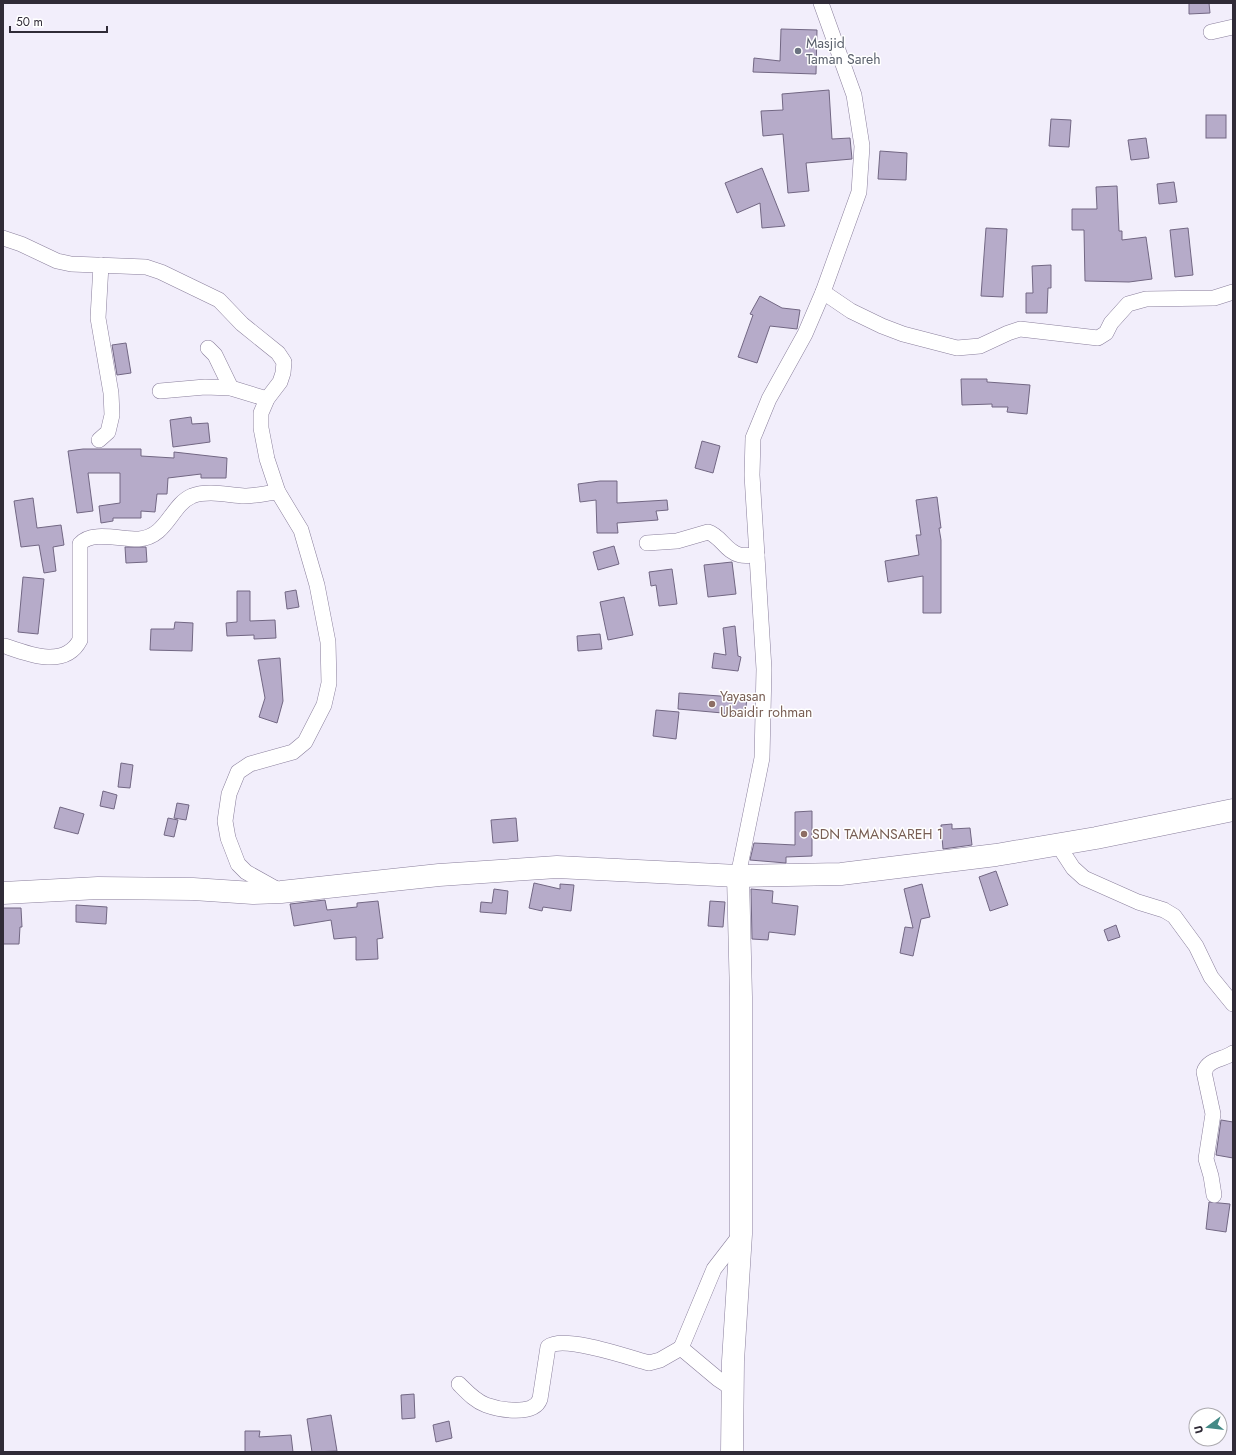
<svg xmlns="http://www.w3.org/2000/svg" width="1236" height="1455" font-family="Jost,sans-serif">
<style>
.building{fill:#b6abc9;stroke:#726783}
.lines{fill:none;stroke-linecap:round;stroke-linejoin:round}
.street-casing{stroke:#8a7f9c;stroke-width:16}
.secondary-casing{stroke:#8a7f9c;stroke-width:23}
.street{stroke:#fff;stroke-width:15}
.secondary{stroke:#fff;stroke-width:22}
.worship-dot{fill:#6b7280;stroke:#fff;stroke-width:1.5}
.education-dot{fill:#8d6e63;stroke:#fff;stroke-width:1.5}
.labels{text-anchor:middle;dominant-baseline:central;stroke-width:3;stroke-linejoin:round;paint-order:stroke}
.worship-label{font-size:14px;fill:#5b616d;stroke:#fff;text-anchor:start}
.education-label{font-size:14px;fill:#785e54;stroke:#fff;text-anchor:start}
</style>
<rect width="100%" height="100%" fill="#f2eefb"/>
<g class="building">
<path d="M1189 3H1209L1210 13 1189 14Z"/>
<path d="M781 29 817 30 816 74 753 72 754 58 780 61Z"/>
<path d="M829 90 832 139 850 138 852 159 806 163 809 191 788 193 783 134 763 136 761 111 783 110 782 94Z"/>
<rect x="1206" y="115" width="20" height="23"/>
<path d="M1051 119 1071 120 1069 147 1049 146Z"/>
<path d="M1146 138 1149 158 1131 160 1128 140Z"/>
<path d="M880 151 907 153 906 180 878 179Z"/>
<path d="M762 168 785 226 762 228 760 203 737 213 725 183Z"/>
<path d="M1174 182 1177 202 1159 204 1157 184Z"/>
<path d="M1117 186 1119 231H1122V240L1146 237 1152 279 1129 282 1085 281 1084 230H1072V209H1097L1096 187Z"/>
<path d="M986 228 1007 229 1003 297 981 296Z"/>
<path d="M1188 228 1193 275 1175 277 1170 230Z"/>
<path d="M1051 265V288H1048L1047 313H1026V293H1033L1032 266Z"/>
<path d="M760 296 782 308 800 310 797 329 770 326 757 363 738 357 753 315 750 314Z"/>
<path d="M126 343 131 373 117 375 112 345Z"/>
<path d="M961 379H987V382L1030 385 1027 414 1007 412 1008 407H992V404L962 405Z"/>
<path d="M191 417 192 424 208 423 210 442 173 447 170 420Z"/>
<path d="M702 441 720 446 713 473 695 468Z"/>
<path d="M83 449H141V456L174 458V452L227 458 226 478H201V474L168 478 167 494H157L155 512 141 511V518H113V521L101 523 99 506 120 503V473H88L93 511 77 513 68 451Z"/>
<path d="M600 481H617V503L667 500 668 510 656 511 658 520 617 523 618 533H597L596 500 580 502 578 484Z"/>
<path d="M937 497 941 528H939L941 540V613H923V576L888 582 885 561 919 555 916 535H921L916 500Z"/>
<path d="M33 498 37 528 61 525 64 545 53 547 56 571 44 573 39 545 21 547 14 501Z"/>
<path d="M614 546 619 564 598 570 593 552Z"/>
<path d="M125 547H146L147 562 126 563Z"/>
<path d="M732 562 736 594 708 597 704 565Z"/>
<path d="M672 569 677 604 659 606 656 585 651 586 649 572Z"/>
<path d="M23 577 44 579 38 634 18 632Z"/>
<path d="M296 590 299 607 287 609 285 592Z"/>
<path d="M237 591H250V621L275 620 276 638 254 639V635L227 636 226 623 237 622Z"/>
<path d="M624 597 633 635 608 640 600 602Z"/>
<path d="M175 622 193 623 192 651 150 650 151 629H174Z"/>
<path d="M735 626 738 656 741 657 738 671 712 668 714 653 726 655 723 628Z"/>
<path d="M600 634 602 649 578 651 577 636Z"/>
<path d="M280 658 283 701 277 723 259 717 265 698 258 660Z"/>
<path d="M679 693 747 698 745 715 678 709Z"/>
<path d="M656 710 679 712 676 739 653 736Z"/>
<path d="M121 763 133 765 130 788 118 787Z"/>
<path d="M103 791 117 795 114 809 100 806Z"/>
<path d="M177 803 189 805 186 820 174 818Z"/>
<path d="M60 807 84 814 78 834 54 828Z"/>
<path d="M812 811V856L786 857V863L750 860 754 843 795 845V812Z"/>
<path d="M168 818 178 820 174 837 164 835Z"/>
<path d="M516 818 518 841 493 843 491 820Z"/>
<path d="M952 824V829L970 828 972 845 943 849 941 825Z"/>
<path d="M996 871 1008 905 990 911 979 877Z"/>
<path d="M534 883 560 889V884L574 885 571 911 543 907 542 911 529 908Z"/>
<path d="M922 884 930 917 921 919 913 956 900 953 905 927 913 928 904 889Z"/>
<path d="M494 889 508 891 506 914 480 912 481 902 492 903Z"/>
<path d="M751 889 773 891 772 903 798 906 795 935 769 932 768 940 752 939Z"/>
<path d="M325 900 327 910 357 907V903L378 901 383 938 377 939 378 959 356 960V937L334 939 331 920 294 926 290 904Z"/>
<path d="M710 901 725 902 723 927 708 926Z"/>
<path d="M76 905 107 907 106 924 76 922Z"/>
<path d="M3 908H21L22 927H20L19 944H3Z"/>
<path d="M1116 925 1120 937 1108 941 1104 930Z"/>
<path d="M1221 1120 1233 1122V1158L1216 1155Z"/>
<path d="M1209 1202 1230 1204 1226 1232 1206 1229Z"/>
<path d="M414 1394 415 1418 402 1419 401 1395Z"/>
<path d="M331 1415 337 1451 312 1452 307 1419Z"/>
<path d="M449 1421 452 1438 436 1442 433 1425Z"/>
<path d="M245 1431H260L259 1437 291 1435 293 1452H245Z"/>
</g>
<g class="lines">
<g class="street-casing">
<g id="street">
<path d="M1211 32 1233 27"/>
<path d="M3 238 21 244 57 261 71 264 146 267 161 272 219 300 242 324 278 353 284 362 283 373 280 382 267 399 261 413V428L267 459 278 492 301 530 317 585 328 642 329 683 324 705 305 742 293 752 250 764 238 772 229 794 225 821 228 838 238 864 246 872 280 891"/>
<path d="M823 292 851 311 882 326 903 334 957 348 980 346 1008 333 1020 329 1098 338 1106 333 1111 323 1128 304 1146 299 1214 298 1233 292"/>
<path d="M208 348 215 355 231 388"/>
<path d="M160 391 205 387 231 388 267 399"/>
<path d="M99 440 108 432 112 415 111 393 98 318 101 265"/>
<path d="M647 543 677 541 708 532C721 536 726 552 740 555 745 556 751 555 757 555"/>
<path d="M5 646C28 654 65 669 80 640V544C91 530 123 540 139 539 167 537 171 505 192 496 208 490 228 495 244 496 255 496 267 493 278 492"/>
<path d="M1058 845 1073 868 1084 878 1138 902 1164 910 1174 916 1196 946 1211 977 1233 1004"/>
<path d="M738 876 762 758 764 669 752 475 753 438 769 399 805 334 823 292 859 192 862 146 854 95 821 3"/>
<path d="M1214 1195 1211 1176 1206 1159 1213 1114 1204 1072C1208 1059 1223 1060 1233 1053"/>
<path d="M681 1348 714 1269 741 1234"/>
<path d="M459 1384C467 1392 475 1401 486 1405 500 1410 534 1416 540 1399L548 1347C563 1334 630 1358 649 1363L660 1360 681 1348 718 1379 733 1389"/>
</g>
</g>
<g class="secondary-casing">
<g id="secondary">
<path d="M3 893 98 888 193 889 253 893 281 892 439 875 557 867 738 876 841 874 996 855 1096 838 1233 810"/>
<path d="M732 1452 733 1361 741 1234V997L738 876"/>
</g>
</g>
<use href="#street" class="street"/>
<use href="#secondary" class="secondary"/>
</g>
<circle class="worship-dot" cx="798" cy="51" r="4"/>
<g class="education-dot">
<circle cx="712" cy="704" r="4"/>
<circle cx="804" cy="834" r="4"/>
</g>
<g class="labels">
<g class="worship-label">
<text x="806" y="43">Masjid<tspan x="806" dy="16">Taman Sareh</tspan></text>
</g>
<g class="education-label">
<text x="720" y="696">Yayasan<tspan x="720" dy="16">Ubaidir rohman</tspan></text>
<text x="812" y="834">SDN TAMANSAREH 1</text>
</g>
</g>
<rect width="1236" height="1455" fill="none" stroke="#302b37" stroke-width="8"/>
<g transform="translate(1208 1427) rotate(255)"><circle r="19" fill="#ffffff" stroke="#acaaaf"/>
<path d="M0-3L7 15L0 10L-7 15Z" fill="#438a86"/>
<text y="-6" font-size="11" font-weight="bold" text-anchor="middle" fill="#302b37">U</text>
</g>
<path d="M10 26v6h97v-6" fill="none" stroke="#302b37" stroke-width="2"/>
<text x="16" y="26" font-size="12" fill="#302b37" stroke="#ffffff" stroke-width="3" paint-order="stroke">50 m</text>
</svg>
